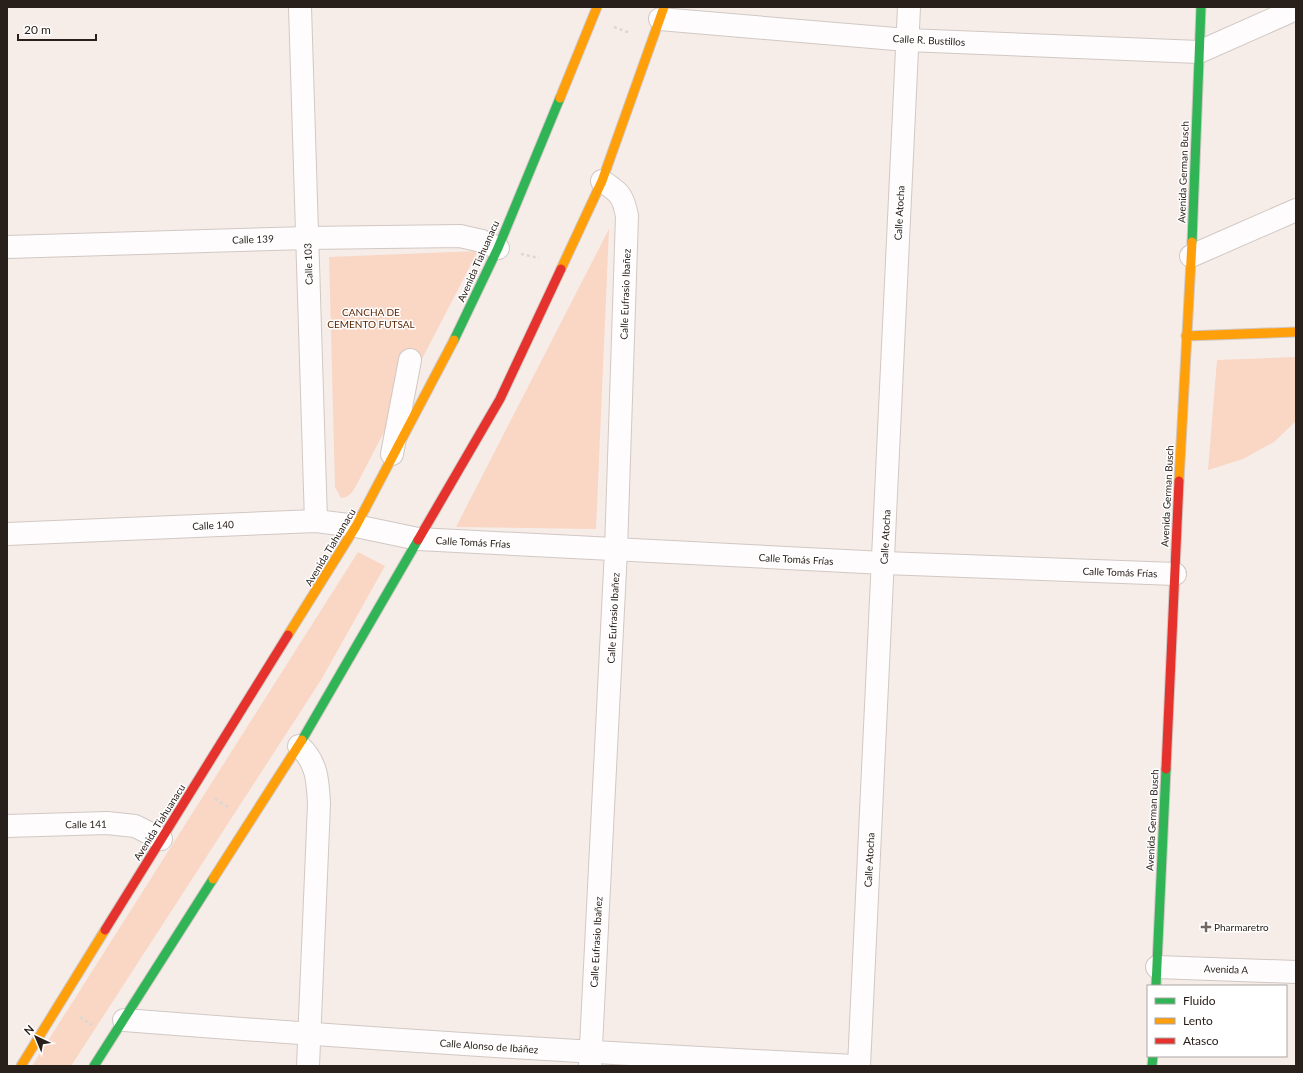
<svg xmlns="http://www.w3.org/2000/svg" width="1303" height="1073" font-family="Lato,sans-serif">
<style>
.green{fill:#fad6c4}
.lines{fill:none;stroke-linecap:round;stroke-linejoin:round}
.street-casing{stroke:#d1c8c4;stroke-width:24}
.fast-casing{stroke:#d1c8c4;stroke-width:11}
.slow-casing{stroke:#d1c8c4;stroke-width:11}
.jam-casing{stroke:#d1c8c4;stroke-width:11}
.path{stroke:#dad7d5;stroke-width:2.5;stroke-dasharray:3 3;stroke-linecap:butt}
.street{stroke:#fefcfc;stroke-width:22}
.fast{stroke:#30b455;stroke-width:9}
.slow{stroke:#ff9f0a;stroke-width:9}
.jam{stroke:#e5322d;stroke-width:9}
.poi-dot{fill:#716863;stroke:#fff;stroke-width:1.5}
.labels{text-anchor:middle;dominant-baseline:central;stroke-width:3;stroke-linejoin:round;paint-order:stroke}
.street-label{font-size:10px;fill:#2a201b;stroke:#fff}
.park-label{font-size:10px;fill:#5c2503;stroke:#fff}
.poi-label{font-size:10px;fill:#2a201b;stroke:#fff;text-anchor:start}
</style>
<rect width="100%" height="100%" fill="#f6ede9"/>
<g class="green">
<path d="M609 229 596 529 456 527Z"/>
<path d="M478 251 356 486C352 492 349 498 341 498L335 487 329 257Z"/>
<path d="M1296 357V421L1274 442 1243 459 1208 470 1217 360Z"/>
<path d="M358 552 385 566 321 680 71 1066H32Z"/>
</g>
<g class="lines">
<g class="street-casing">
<g id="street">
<path d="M300 7 316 521"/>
<path d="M660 19 907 40 1199 52 1296 9"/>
<path d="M7 247 307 238 460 236 482 241 498 248"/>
<path d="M1191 256 1296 210"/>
<path d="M392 454 410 360"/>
<path d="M7 534 316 521 356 526 418 539 884 563 1175 574"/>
<path d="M299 746C317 761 318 782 319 804L308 1066"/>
<path d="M7 826 107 823 135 826 161 839"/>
<path d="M1157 967 1296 972"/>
<path d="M124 1020C367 1039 611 1054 854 1066"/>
<path d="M590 1066 616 550 627 216C623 195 619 192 602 181"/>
<path d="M859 1066 909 7"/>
</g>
</g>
<g class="fast-casing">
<g id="fast">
<path d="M1192 242 1201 7"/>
<path d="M454 340 498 248 560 98"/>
<path d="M302 740 418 540"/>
<path d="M1156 986 1166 769"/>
<path d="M94 1066 213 879"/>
<path d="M1152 1066 1153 1056"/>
</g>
</g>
<g class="slow-casing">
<g id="slow">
<path d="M560 98 597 7"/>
<path d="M561 269 602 181 664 7"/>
<path d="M1186 336 1296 332"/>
<path d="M1179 481 1192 242"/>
<path d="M288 635 356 526 454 340"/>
<path d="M213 879 302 740"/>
<path d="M21 1066 105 930"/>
</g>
</g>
<g class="jam-casing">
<g id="jam">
<path d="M418 540 500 399 561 269"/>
<path d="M1166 769 1179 481"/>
<path d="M105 930 288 635"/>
</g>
</g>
<g class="path">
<path d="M614 27 630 33"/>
<path d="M521 254 539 258"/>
<path d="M215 799 229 808"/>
<path d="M80 1017 92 1025"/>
</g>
<use href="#street" class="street"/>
<use href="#fast" class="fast"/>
<use href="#slow" class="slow"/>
<use href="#jam" class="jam"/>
</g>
<path class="poi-dot" d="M1204 921h4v4h4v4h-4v4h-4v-4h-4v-4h4z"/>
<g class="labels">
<g class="street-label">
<text transform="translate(929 40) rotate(3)">Calle R. Bustillos</text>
<text transform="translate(1183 172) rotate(-88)">Avenida German Busch</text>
<text transform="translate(899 213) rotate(-87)">Calle Atocha</text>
<text transform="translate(253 239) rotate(-2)">Calle 139</text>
<text transform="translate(478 261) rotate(-66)">Avenida Tiahuanacu</text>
<text transform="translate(308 264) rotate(-92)">Calle 103</text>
<text transform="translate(625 294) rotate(-88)">Calle Eufrasio Ibañez</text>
<text transform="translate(1167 496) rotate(-87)">Avenida German Busch</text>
<text transform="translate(213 525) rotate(-3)">Calle 140</text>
<text transform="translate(885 537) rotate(-87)">Calle Atocha</text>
<text transform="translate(473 542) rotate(3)">Calle Tomás Frías</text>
<text transform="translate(330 547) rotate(-59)">Avenida Tiahuanacu</text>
<text transform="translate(796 559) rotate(3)">Calle Tomás Frías</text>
<text transform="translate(1120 572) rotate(2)">Calle Tomás Frías</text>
<text transform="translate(613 618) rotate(-87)">Calle Eufrasio Ibañez</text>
<text transform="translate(1152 820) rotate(-87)">Avenida German Busch</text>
<text transform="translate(159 822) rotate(-58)">Avenida Tiahuanacu</text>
<text transform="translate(86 824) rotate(-1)">Calle 141</text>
<text transform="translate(869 860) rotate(-87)">Calle Atocha</text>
<text transform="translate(596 942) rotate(-87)">Calle Eufrasio Ibañez</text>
<text transform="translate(1226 969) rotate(2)">Avenida A</text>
<text transform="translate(489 1046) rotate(4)">Calle Alonso de Ibáñez</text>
</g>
<g class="park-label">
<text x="371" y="312">CANCHA DE<tspan x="371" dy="12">CEMENTO FUTSAL</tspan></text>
</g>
<g class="poi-label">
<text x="1214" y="927">Pharmaretro</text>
</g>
</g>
<rect width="1303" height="1073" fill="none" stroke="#2a201b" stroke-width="16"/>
<rect x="1147" y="985" width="140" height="72" fill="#ffffff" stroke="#aaa6a4"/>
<rect x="1155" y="998" width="20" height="6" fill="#30b455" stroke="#aaa6a4"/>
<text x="1183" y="1005" font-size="12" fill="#2a201b">Fluido</text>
<rect x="1155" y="1018" width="20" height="6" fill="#ff9f0a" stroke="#aaa6a4"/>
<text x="1183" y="1025" font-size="12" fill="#2a201b">Lento</text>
<rect x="1155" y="1038" width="20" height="6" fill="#e5322d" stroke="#aaa6a4"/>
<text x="1183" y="1045" font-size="12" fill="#2a201b">Atasco</text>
<g transform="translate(36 1037) rotate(316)" stroke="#ffffff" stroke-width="3" paint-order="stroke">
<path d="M0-3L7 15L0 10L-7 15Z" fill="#2a201b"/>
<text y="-6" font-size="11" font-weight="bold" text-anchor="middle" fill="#2a201b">N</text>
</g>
<path d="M18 34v6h78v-6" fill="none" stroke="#2a201b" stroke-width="2"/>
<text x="24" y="34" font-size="12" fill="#2a201b" stroke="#ffffff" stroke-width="3" paint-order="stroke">20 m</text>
</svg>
